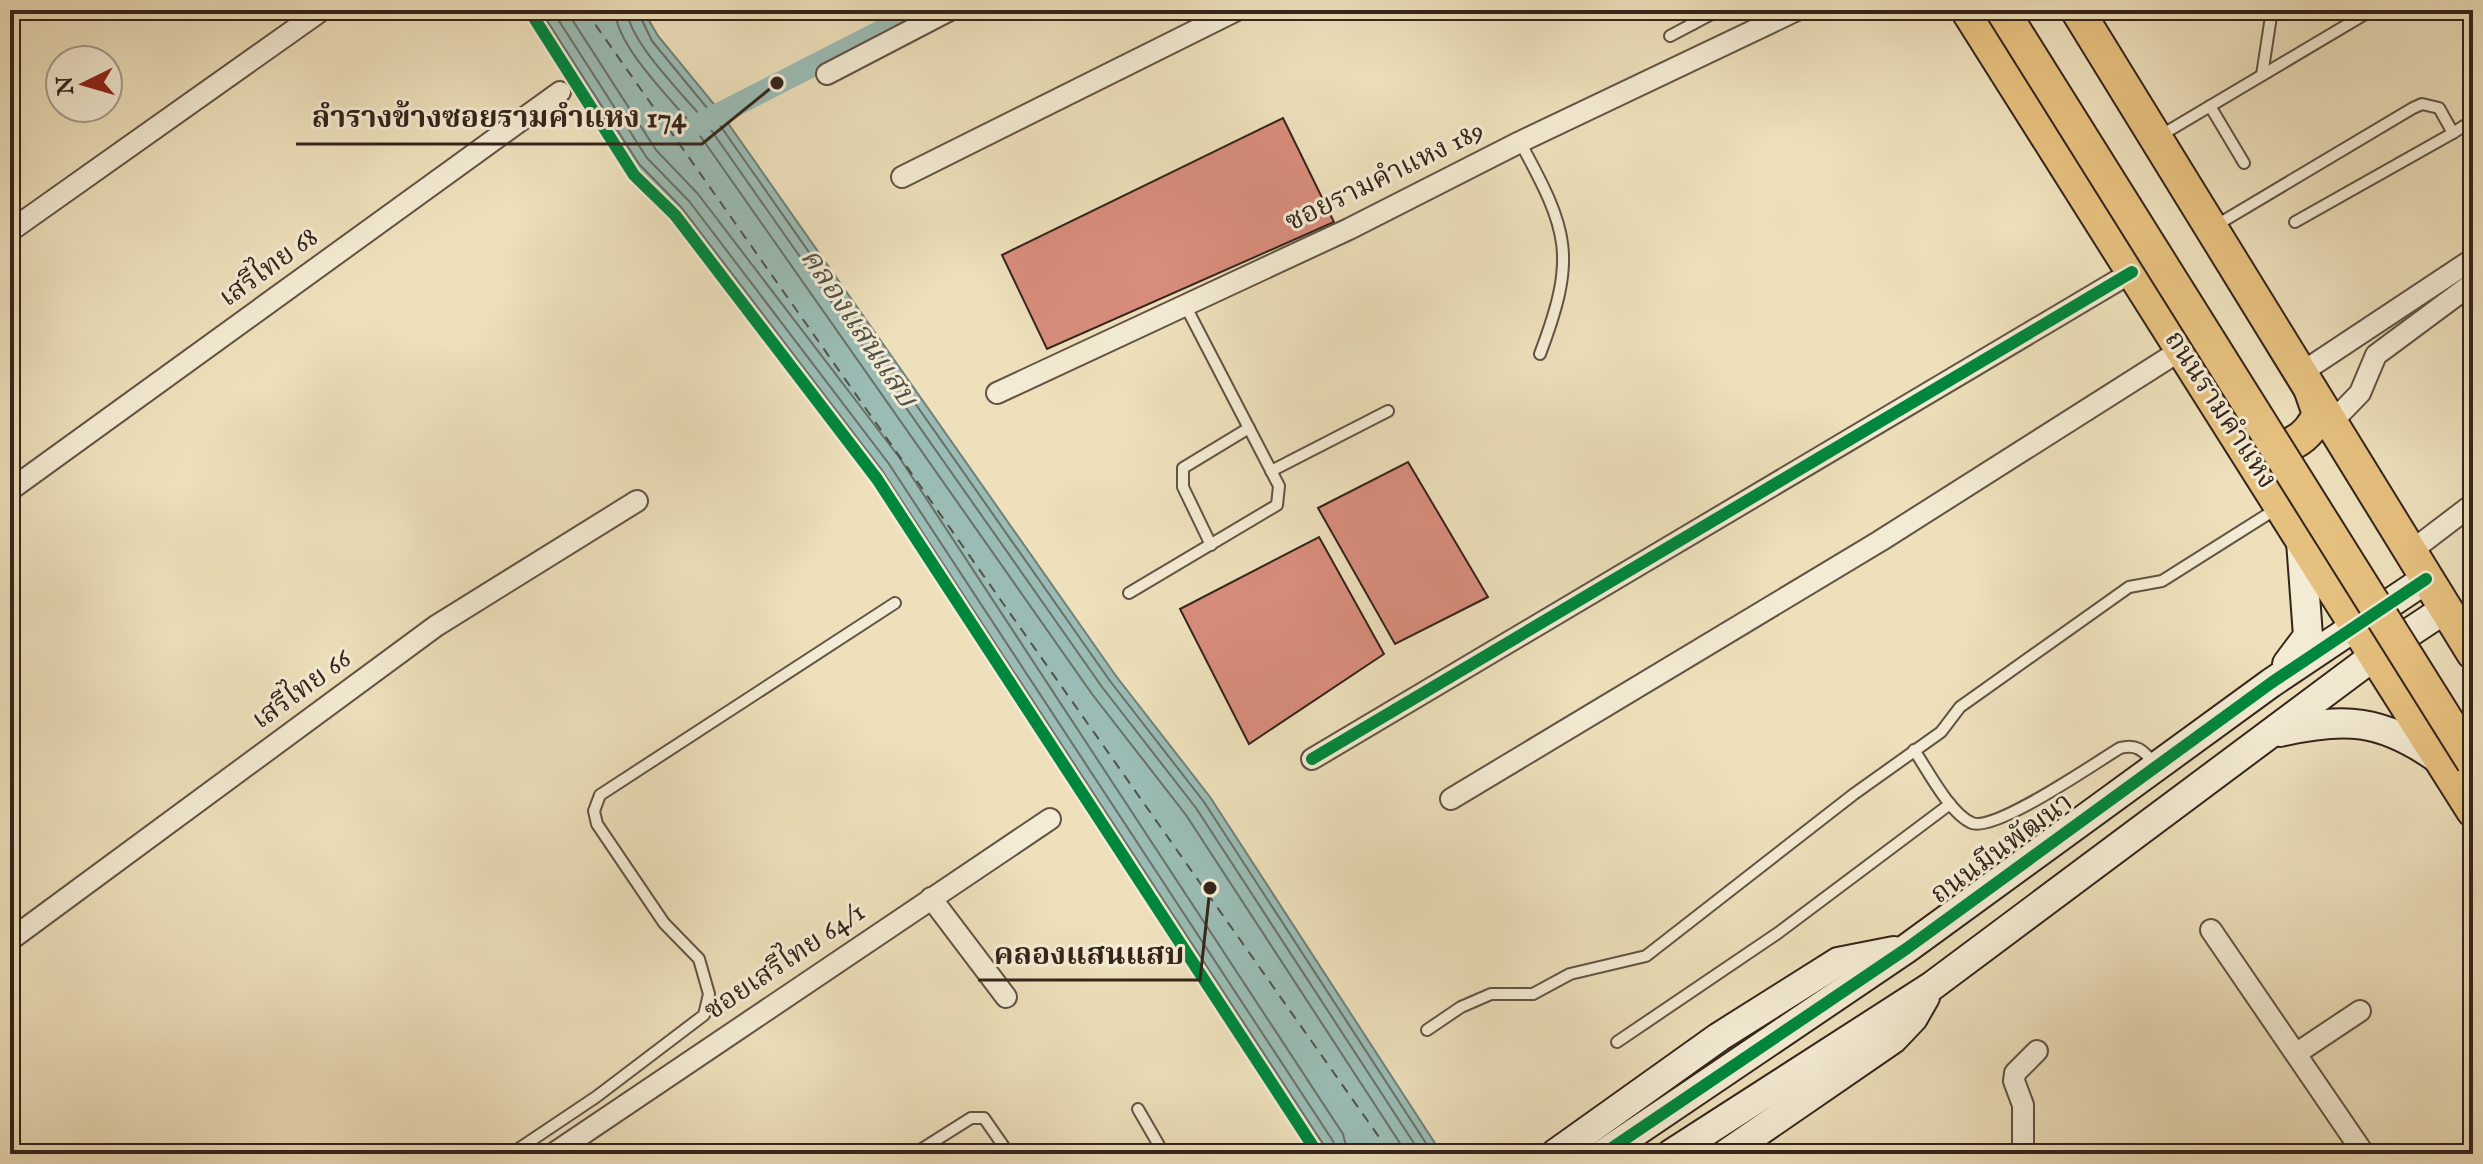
<svg xmlns="http://www.w3.org/2000/svg" width="2483" height="1164" font-family="'IM FELL English','Noto Serif Thai',serif">
<style>
.water{fill:#9abcb4;stroke:#727f77;stroke-width:2}
.lines{fill:none;stroke-linecap:round;stroke-linejoin:round}
.shore{stroke:#687068;stroke-width:2}
.canal{stroke:#9abcb4;stroke-width:22}
.ferry{stroke:#53524a;stroke-width:2;stroke-dasharray:10 8;stroke-linecap:butt}
.building{fill:#d88d7c;stroke:#35241c;stroke-width:2}
.lane-casing{stroke:#635344;stroke-width:14}
.street-casing{stroke:#635344;stroke-width:24}
.secondary-casing{stroke:#35241c;stroke-width:32}
.primary-casing{stroke:#35241c;stroke-width:36}
.lane{stroke:#f3ebd3;stroke-width:10}
.street{stroke:#f3ebd3;stroke-width:20}
.secondary{stroke:#f3ebd3;stroke-width:28}
.primary{stroke:#e6c07e;stroke-width:32}
.primary-bridge-casing{stroke:#35241c;stroke-width:36;stroke-linecap:butt}
.primary-bridge{stroke:#e6c07e;stroke-width:32}
.cycleway-casing{stroke:#f3ebd3;stroke-width:17}
.cycleway{stroke:#00873e;stroke-width:12}
.labels{text-anchor:middle;dominant-baseline:central;stroke-width:6;stroke-linejoin:round;paint-order:stroke}
.street-label{font-size:28px;fill:#35241c;stroke:#f3ebd3}
.water-label{font-size:30px;font-style:italic;fill:#53524a;stroke:#f3ebd3}
.leader{fill:none;stroke:#35241c;stroke-width:3}
.callout-dot{fill:#35241c;stroke:#f3ebd3;stroke-width:3}
.callout-label{font-size:30px;text-anchor:middle;font-weight:bold;fill:#35241c;stroke:#f3ebd3;stroke-width:6;stroke-linejoin:round;paint-order:stroke}
</style>
<rect width="100%" height="100%" fill="#ede0bb"/>
<filter id="stains"><feTurbulence type="fractalNoise" baseFrequency=".0025" numOctaves="4"/><feColorMatrix values="0 0 0 0 .2 0 0 0 0 .09 0 0 0 0 .02 0 0 0 .5 -.17"/></filter>
<radialGradient id="worn" r=".72"><stop offset=".6" stop-color="#630" stop-opacity="0"/><stop offset="1" stop-color="#630" stop-opacity=".3"/></radialGradient>
<path class="water" d="M531 10H643L658 36 718 109 1116 676 1210 797 1442 1154H1320L874 474 674 212 633 169Z"/>
<g class="lines">
<g class="shore">
<path d="M540 10 639 164 681 207 881 469 1325 1147 1326 1154"/>
<path d="M552 10 647 158 689 201 889 464 1333 1141 1336 1154"/>
<path d="M566 10 656 150 698 194 899 457 1343 1134 1348 1154"/>
<path d="M615 10C616 46 671 99 694 127L1092 694 1186 815 1407 1154"/>
<path d="M627 10C629 42 683 94 704 120L1102 687 1196 808 1421 1154"/>
<path d="M637 10 652 41 712 114 1110 681 1204 802 1433 1154"/>
</g>
<path class="canal" d="M695 126 922 10"/>
<path class="ferry" d="M585 10 1391 1154"/>
</g>
<g class="building">
<path d="M1283 118 1334 222 1047 349 1002 255Z"/>
<path d="M1408 462 1488 597 1395 644 1318 508Z"/>
<path d="M1319 537 1384 654 1249 744 1180 609Z"/>
</g>
<g class="lines">
<g class="lane-casing">
<g id="lane">
<path d="M1686 10 1693 24"/>
<path d="M1670 36 1719 10"/>
<path d="M2262 75 2272 10"/>
<path d="M2210 106 2244 163"/>
<path d="M2158 137 2372 10"/>
<path d="M1520 142C1569 232 1577 256 1540 354"/>
<path d="M2295 222 2453 133"/>
<path d="M2215 226 2413 108 2422 104 2439 108 2453 133 2473 120"/>
<path d="M1271 471 1388 411"/>
<path d="M1211 545 1183 487V468L1249 428"/>
<path d="M1129 593 1277 505 1279 486 1185 305"/>
<path d="M1914 750C1927 769 1950 814 1972 823 1996 832 2095 763 2120 748 2138 743 2144 752 2156 765"/>
<path d="M1427 1030 1461 1007 1491 994H1533L1570 974 1646 956 1854 794 1941 732 1960 707 2129 587 2162 581 2276 509"/>
<path d="M1617 1042 1778 933 1950 804"/>
<path d="M1138 1109 1164 1154"/>
<path d="M511 1154 596 1097 704 1015 709 994 699 959 664 923 597 824 594 811 600 795 895 603"/>
<path d="M914 1154 971 1118H984L1009 1154"/>
</g>
</g>
<g class="street-casing">
<g id="street">
<path d="M827 74 950 10"/>
<path d="M902 177 1237 10"/>
<path d="M10 231 322 10"/>
<path d="M2301 373 2473 259"/>
<path d="M997 393 1349 229 1520 142 1797 10"/>
<path d="M2331 423 2360 393 2376 355 2473 283"/>
<path d="M10 490 560 92"/>
<path d="M2410 552 2473 504"/>
<path d="M1312 759 2132 272"/>
<path d="M1451 799 1880 541 2181 350"/>
<path d="M931 898 1006 997"/>
<path d="M2211 930 2364 1154"/>
<path d="M10 940 436 626 637 501"/>
<path d="M2297 1053 2360 1011"/>
<path d="M553 1154 1050 819"/>
<path d="M2027 1154 2023 1145V1105L2014 1081 2015 1073 2037 1051"/>
</g>
</g>
<g class="secondary-casing">
<g id="secondary">
<path d="M2287 664 2308 636 2301 541"/>
<path d="M2280 732C2345 717 2381 719 2437 758"/>
<path d="M1555 1154 1719 1037 1838 962 1894 951"/>
<path d="M1603 1154 1906 949 2271 683 2426 579"/>
<path d="M1671 1154 1932 986 2374 656 2445 609"/>
<path d="M1726 1154 1893 1039 1913 1018 1925 997"/>
</g>
</g>
<g class="primary-casing">
<g id="primary">
<path d="M1967 10 2473 811"/>
<path d="M2077 10 2473 653"/>
<path d="M2250 442C2279 456 2306 443 2319 414L2311 391"/>
</g>
</g>
<use href="#lane" class="lane"/>
<use href="#street" class="street"/>
<use href="#secondary" class="secondary"/>
<use href="#primary" class="primary"/>
<g class="primary-bridge-casing">
<path id="primary-bridge" d="M2002 10 2473 762"/>
</g>
<use href="#primary-bridge" class="primary-bridge"/>
<g class="cycleway-casing">
<g id="cycleway">
<path d="M529 10 634 175 675 215 877 479 1318 1154"/>
<path d="M1312 759 2132 272"/>
<path d="M1603 1154 1906 949 2271 683 2426 579"/>
</g>
</g>
<use href="#cycleway" class="cycleway"/>
</g>
<g class="labels">
<g class="street-label">
<text transform="translate(1385 177) rotate(-26)">ซอยรามคำแหง 189</text>
<text transform="translate(269 268) rotate(-36)">เสรีไทย 68</text>
<text transform="translate(2220 410) rotate(57)">ถนนรามคำแหง</text>
<text transform="translate(302 690) rotate(-36)">เสรีไทย 66</text>
<text transform="translate(2002 849) rotate(-36)">ถนนมีนพัฒนา</text>
<text transform="translate(785 962) rotate(-34)">ซอยเสรีไทย 64/1</text>
</g>
<g class="water-label">
<text transform="translate(858 328) rotate(56)">คลองแสนแสบ</text>
</g>
</g>
<path class="leader" d="M777 83L702 144H296M1210 888L1200 980H978"/>
<g class="callout-dot">
<circle cx="777" cy="83" r="8"/>
<circle cx="1210" cy="888" r="8"/>
</g>
<g class="callout-label">
<text x="499" y="127">ลำรางข้างซอยรามคำแหง 174</text>
<text x="1089" y="964">คลองแสนแสบ</text>
</g>
<rect width="2483" height="1164" fill="none" stroke="#ede0bb" stroke-width="40"/>
<rect x="12" y="12" width="2459" height="1140" fill="none" stroke="#35241c" stroke-width="4"/>
<rect x="20" y="20" width="2443" height="1124" fill="none" stroke="#35241c" stroke-width="2"/>
<g transform="translate(84 84) rotate(265)"><circle r="38" fill="#f3ebd3" stroke="#a79b8a" stroke-width="2"/>
<path d="M0-6L14 30L0 20L-14 30Z" fill="#8f2418"/>
<text y="-12" font-size="22" font-weight="bold" text-anchor="middle" fill="#35241c">N</text>
</g>
<rect width="100%" height="100%" filter="url(#stains)"/>
<rect width="100%" height="100%" fill="url(#worn)"/>
</svg>
